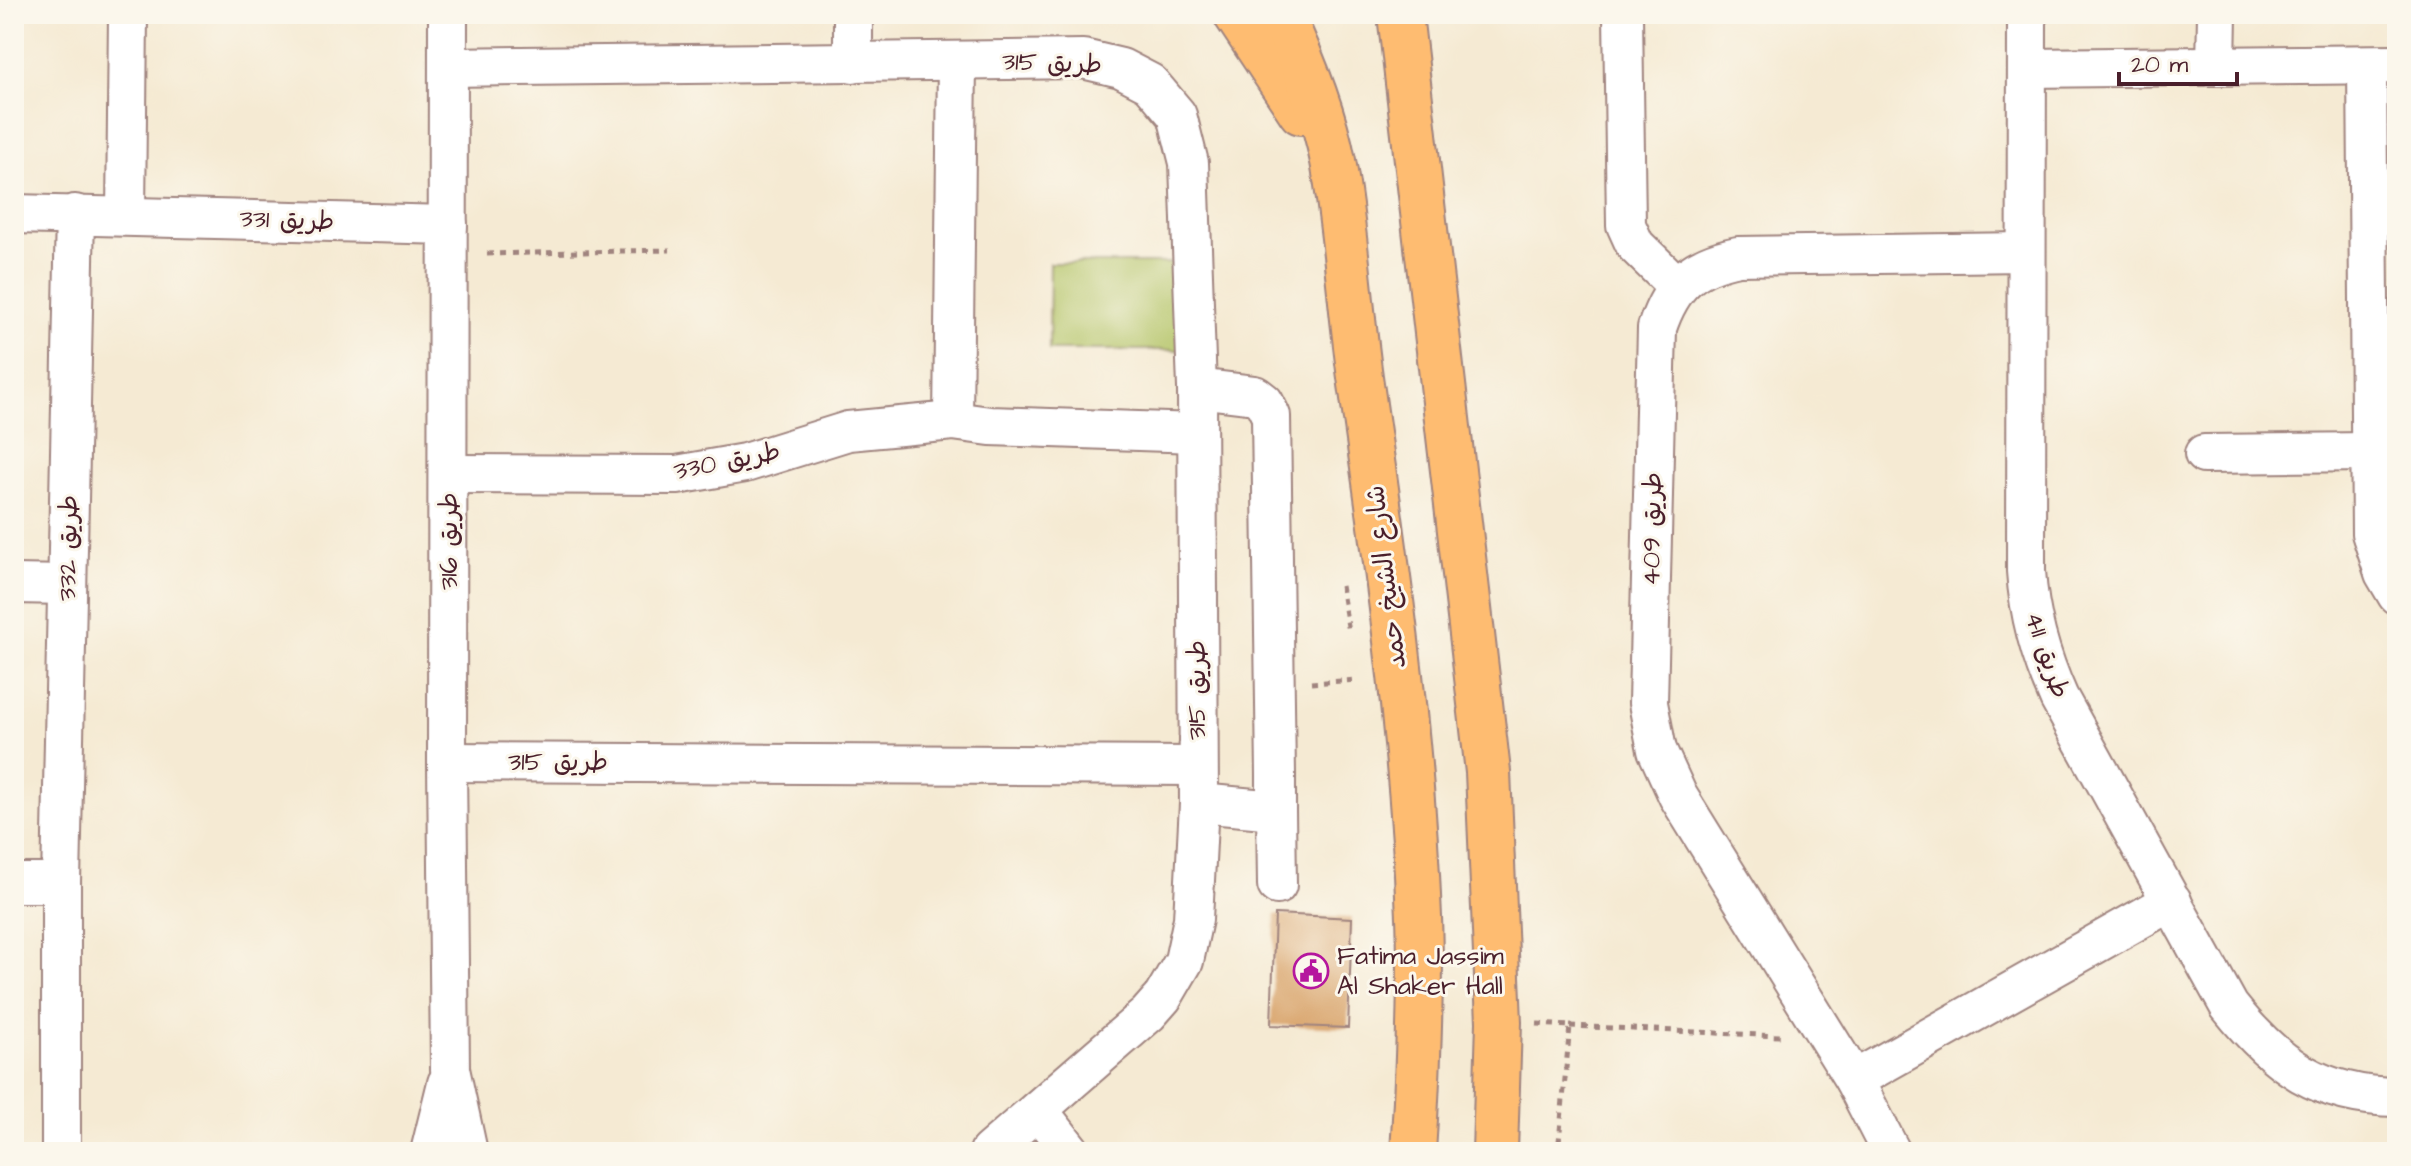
<svg xmlns="http://www.w3.org/2000/svg" width="2411" height="1166" font-family="'Architects Daughter','Playpen Sans Arabic',sans-serif">
<style>
.green{fill:#b4c467;stroke:#7f7249;stroke-width:2}
.building{fill:#d9a56d}
.lines{fill:none;stroke-linecap:round;stroke-linejoin:round}
.minor-casing{stroke:#a0847f;stroke-width:42}
.major-casing{stroke:#a0847f;stroke-width:48}
.path{stroke:#a0847f;stroke-width:5;stroke-dasharray:6 6;stroke-linecap:butt}
.minor{stroke:#fff;stroke-width:38}
.major{stroke:#febc71;stroke-width:44}
.labels{text-anchor:middle;dominant-baseline:central;stroke-width:6;stroke-linejoin:round;paint-order:stroke}
.street-label{font-size:26px;fill:#4a1f2b;stroke:#fbf7ec}
.poi-label{font-size:26px;fill:#4a1f2b;stroke:#fbf7ec;text-anchor:start}
</style>
<rect width="100%" height="100%" fill="#fbf7ec"/>
<filter id="ink" filterUnits="userSpaceOnUse"><feTurbulence type="fractalNoise" baseFrequency=".0125" numOctaves="2"/><feDisplacementMap in="SourceGraphic" scale="16" xChannelSelector="R" yChannelSelector="G"/><feConvolveMatrix kernelMatrix="1 2 1 2 8 2 1 2 1" color-interpolation-filters="sRGB"/></filter>
<filter id="wash" filterUnits="userSpaceOnUse"><feTurbulence type="fractalNoise" baseFrequency=".006" numOctaves="4" result="noise"/><feDisplacementMap in="SourceGraphic" scale="32" xChannelSelector="R" yChannelSelector="G"/><feGaussianBlur stdDeviation="1.8" result="paint"/><feColorMatrix in="noise" values="0 0 0 0 0 0 0 0 0 0 0 0 0 0 0 0 0 1.4 0 .05"/><feComposite in="paint" operator="in"/></filter>
<g filter="url(#wash)">
<rect width="100%" height="100%" fill="#f5ead3"/>
<path class="green" d="M1050 263H1181L1180 350H1049Z"/>
<g id="blocks">
<path class="building" d="M1275 914 1352 918 1348 1028 1271 1025Z"/>
</g>
</g>
<g filter="url(#ink)">
<use href="#blocks" fill-opacity="0" stroke="#a0847f" stroke-width="2"/>
<g class="lines">
<g class="minor-casing">
<g id="minor">
<path d="M448 14 447 762 450 1069 468 1152"/>
<path d="M1623 14 1626 225 1635 245 1677 286"/>
<path d="M2027 14 2026 571C2029 617 2040 656 2059 698L2229 1006C2276 1065 2319 1096 2397 1097"/>
<path d="M853 63V14"/>
<path d="M2216 66 2217 14"/>
<path d="M2367 66 2371 533 2384 573 2397 595"/>
<path d="M448 67 1083 59 1121 68 1150 83 1177 115 1189 163 1197 388 1199 803 1193 919 1184 961 1163 997 1148 1014 989 1152"/>
<path d="M2027 68 2397 64"/>
<path d="M14 214 448 225"/>
<path d="M126 215 128 14"/>
<path d="M1197 388 1255 395 1264 402 1271 416 1276 775V810L1199 803"/>
<path d="M953 421 957 61"/>
<path d="M2204 454 2370 452"/>
<path d="M449 474 677 475 745 463 848 431 953 421 990 426 1197 433"/>
<path d="M14 584 67 585"/>
<path d="M447 762 1197 766"/>
<path d="M1276 810 1277 885"/>
<path d="M14 883H61"/>
<path d="M1854 1080 2172 901"/>
<path d="M1038 1110 1071 1152"/>
<path d="M61 1152V883L75 214"/>
<path d="M430 1152 447 1083"/>
<path d="M1891 1152 1854 1080 1678 796 1657 750 1648 703 1657 328C1672 283 1693 265 1738 256L2026 252"/>
</g>
</g>
<g class="major-casing">
<g id="major">
<path d="M1236 14 1301 112"/>
<path d="M1281 14C1303 61 1323 110 1333 161 1346 232 1350 306 1360 377 1386 556 1412 736 1419 917 1422 995 1418 1074 1413 1152"/>
<path d="M1400 14 1488 772 1499 1022 1495 1152"/>
</g>
</g>
<g class="path">
<path d="M487 254 670 250"/>
<path d="M1341 586 1349 632"/>
<path d="M1311 683 1358 680"/>
<path d="M1537 1024 1570 1026 1558 1152"/>
<path d="M1570 1026 1780 1036"/>
</g>
<use href="#minor" class="minor"/>
<use href="#major" class="major"/>
</g>
</g>
<defs>
<g id="civic-ring" transform="scale(1.8)"><circle r="9.5" fill="#fbf7ec" stroke="#b5179e" stroke-width="1.5"/><path d="M-.6-6.5H3V-4.5H.6V-3L4-1V1h2V6H-6V1h2V-1L-.6-3ZM-1.2 2.5V6h2.4V2.5Z" fill="#b5179e"/></g>
</defs>
<g fill-rule="evenodd">
<use href="#civic-ring" x="1311" y="971"/>
</g>
<g class="labels">
<g class="street-label">
<text transform="translate(1052 63) rotate(2)">طريق 315</text>
<text transform="translate(287 220) rotate(2)">طريق 331</text>
<text transform="translate(727 461) rotate(-11)">طريق 330</text>
<text transform="translate(1652 529) rotate(-89)">طريق 409</text>
<text transform="translate(449 541) rotate(-90)">طريق 316</text>
<text transform="translate(68 548) rotate(-89)">طريق 332</text>
<text transform="translate(1386 577) rotate(-97)">شارع الشيخ حمد</text>
<text transform="translate(2047 655) rotate(71)">طريق 411</text>
<text transform="translate(1197 690) rotate(-90)">طريق 315</text>
<text x="558" y="762">طريق 315</text>
</g>
<g class="poi-label">
<text x="1337" y="956">Fatima Jassim<tspan x="1337" dy="30">Al Shaker Hall</tspan></text>
</g>
</g>
<rect width="2411" height="1166" fill="none" stroke="#fbf7ec" stroke-width="48"/>
<path d="M2119 72v12h118v-12" fill="none" stroke="#4a1f2b" stroke-width="4"/>
<text x="2131" y="72" font-size="24" fill="#4a1f2b" stroke="#fbf7ec" stroke-width="6" paint-order="stroke">20 m</text>
</svg>
